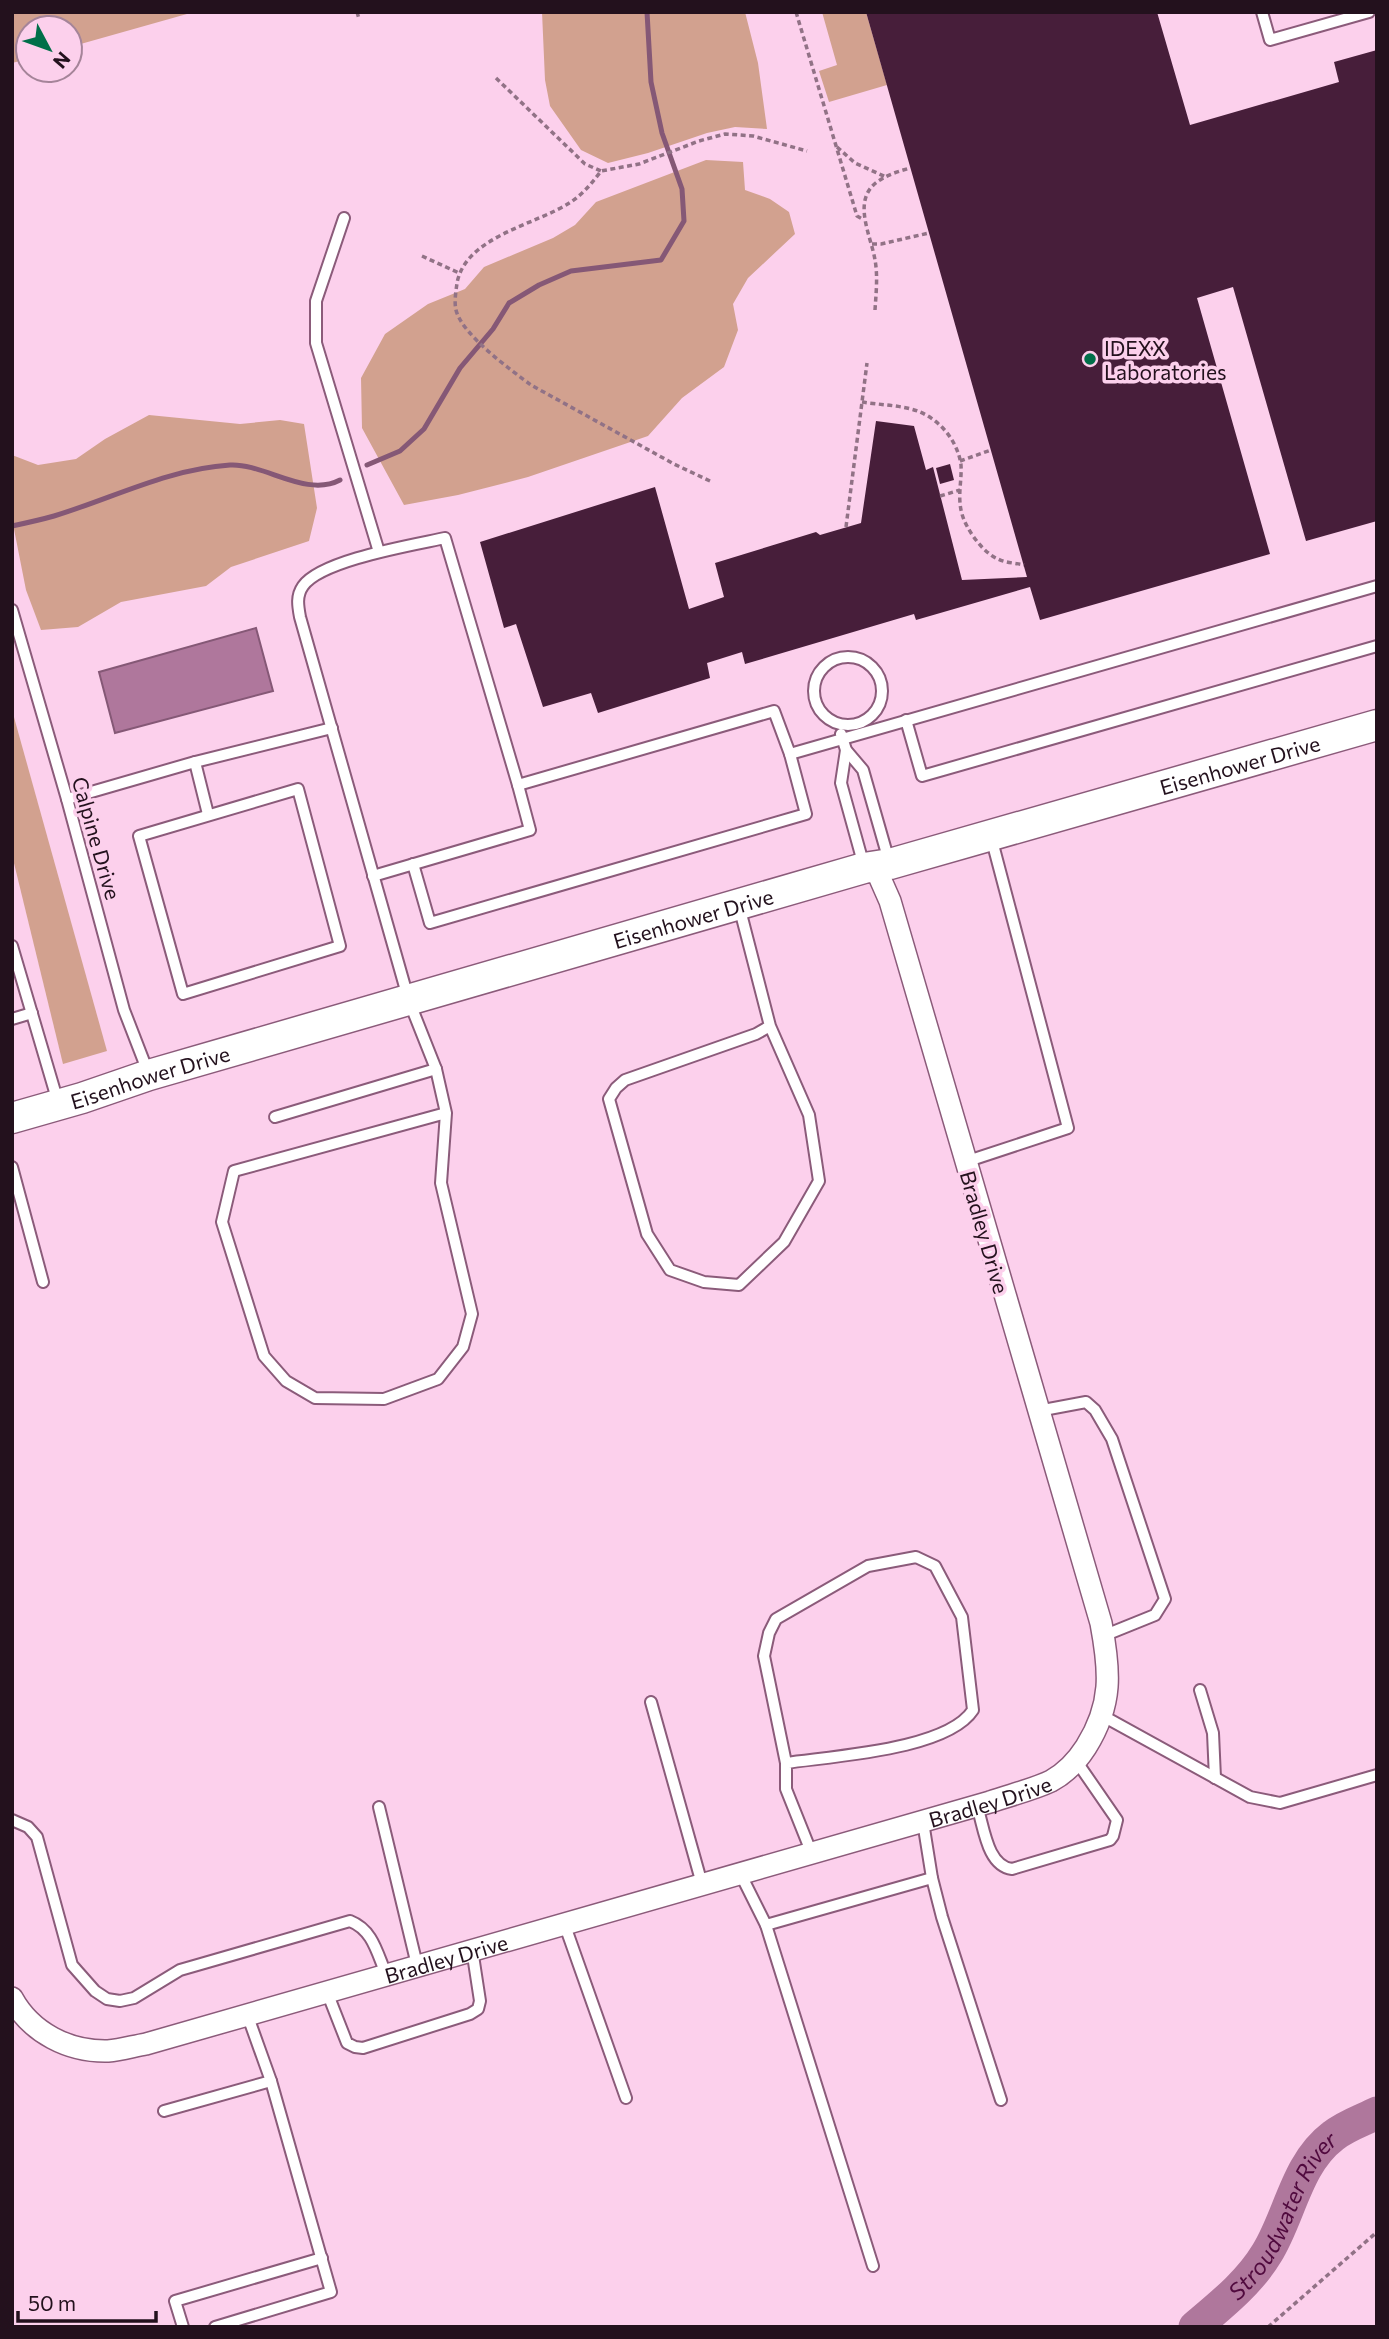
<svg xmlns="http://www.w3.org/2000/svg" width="1389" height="2339" font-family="Commissioner,sans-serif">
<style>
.green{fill:#d2a18f}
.water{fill:#af779c;stroke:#855876;stroke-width:2}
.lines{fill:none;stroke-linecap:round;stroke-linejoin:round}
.stream{stroke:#855876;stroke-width:5}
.river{stroke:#af779c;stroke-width:33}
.building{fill:#471e3a}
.lane-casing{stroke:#8b5b7a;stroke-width:14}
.street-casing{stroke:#8b5b7a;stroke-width:24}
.secondary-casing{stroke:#8b5b7a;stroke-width:33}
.path{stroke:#917286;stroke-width:3.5;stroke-dasharray:5 3.5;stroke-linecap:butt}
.lane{stroke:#fff;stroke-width:10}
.street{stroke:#fff;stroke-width:21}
.secondary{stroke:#fff;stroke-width:30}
.poi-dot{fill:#006f49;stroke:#fcd0ec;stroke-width:2.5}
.labels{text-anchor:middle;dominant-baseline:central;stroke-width:7;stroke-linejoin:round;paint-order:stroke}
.poi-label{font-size:21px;fill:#23111d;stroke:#fcd0ec;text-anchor:start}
.street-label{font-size:21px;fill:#23111d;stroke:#fcd0ec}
.water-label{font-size:23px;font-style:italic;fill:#500a3e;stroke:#fcd0ec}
</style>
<rect width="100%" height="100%" fill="#fcd0ec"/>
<g class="green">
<path d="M12 12H194L70 47V28H28V59L12 63Z"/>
<path d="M542 12H745L758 63 767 129 735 127 707 133 648 153 608 163 581 150 550 106 545 80Z"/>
<path d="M822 12H866L887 85 829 102 819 71 837 65Z"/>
<path d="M706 160 743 162 745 190 770 199 789 212 795 234 748 278 733 304 738 330 724 367 682 398 648 436 528 477 458 495 404 505 362 428 361 378 385 334 428 304 465 289 484 267 553 238 575 225 596 202Z"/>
<path d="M149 415 240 424 280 420 304 424 317 508 309 541 231 567 206 586 121 602 78 627 41 630 26 590 12 519V455L38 465 76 459 105 439Z"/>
<path d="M12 710 107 1051 63 1064 12 855Z"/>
</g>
<path class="water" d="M256 628 273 691 115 733 99 672Z"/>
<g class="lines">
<g class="stream">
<path d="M367 465 400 451 424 429 460 368 493 329 509 303 539 285 571 271 661 260 684 221 682 189 662 133 651 82 647 12"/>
<path d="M12 526C26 523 40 520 54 516 113 498 168 469 230 465 264 463 306 498 340 480"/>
</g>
<path class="river" id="s1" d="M1195 2327C1221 2305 1249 2283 1267 2253 1290 2216 1296 2164 1333 2136 1345 2126 1363 2120 1377 2113"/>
</g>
<g class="building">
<path d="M866 12H1157L1190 125 1339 82 1334 62 1377 50V521L1306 541 1233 287 1197 298 1270 554 1040 620 1030 587 916 620 914 614 745 664 742 652 707 663 710 678 598 713 591 693 543 707 516 624 504 628 480 542 655 487 689 609 724 597 715 563 816 532 820 535 861 523 876 421 914 426 926 470 933 467 962 580 1027 577Z"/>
<path d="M950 464 954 480 940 484 936 468Z"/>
</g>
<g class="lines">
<g class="lane-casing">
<g id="lane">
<path d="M1262 12 1270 40 1369 12"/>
<path d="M344 218 316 301V343L379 552"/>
<path d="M12 610 67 799 124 1010 148 1072"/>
<circle cx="848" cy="691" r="34"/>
<path d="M906 720 922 776 1377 646"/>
<path d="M841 734 846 750 863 770 889 861"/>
<path d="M846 750 841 783 864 866"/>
<path d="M790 754 1377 586"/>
<path d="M195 762 208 814"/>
<path d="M298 789 340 946 183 994 139 836Z"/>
<path d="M67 799 195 762 332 728"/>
<path d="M413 864 430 923 806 814 790 754 774 711 518 785 445 538C413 545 321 560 303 586 296 596 298 606 300 617L409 1001 436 1069 446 1113 441 1183 472 1314 463 1347 438 1379 384 1399 315 1398 286 1381 264 1356 222 1222 234 1171 446 1113"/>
<path d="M373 876 530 830 518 785"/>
<path d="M739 906 770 1026 756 1034 625 1080 616 1088 609 1099 647 1234 670 1270 704 1282 739 1285 784 1242 819 1181 809 1115 770 1026"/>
<path d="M12 946 58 1102"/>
<path d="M12 1019 32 1013"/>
<path d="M275 1117 436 1069"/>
<path d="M965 1162 1068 1128 991 837"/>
<path d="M12 1167 43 1282"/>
<path d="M1038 1411 1086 1402 1095 1410 1112 1439 1165 1599 1155 1615 1103 1636"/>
<path d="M1200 1690 1213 1733 1215 1778"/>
<path d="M651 1702 702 1884"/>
<path d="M1103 1716 1250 1797 1280 1803 1377 1775"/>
<path d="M786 1763C833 1756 947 1750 973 1710L962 1617 935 1566 916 1557 868 1566 776 1619 769 1633 764 1656 786 1763V1789L812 1854"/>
<path d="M977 1806C984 1827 987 1866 1012 1869L1110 1840 1113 1836 1117 1820 1077 1762"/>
<path d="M379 1807 417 1965"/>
<path d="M12 1820 28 1827 37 1837 72 1965 95 1991 107 1999 120 2001 134 1998 180 1970 350 1921C373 1930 377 1953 386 1974"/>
<path d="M740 1873 766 1925 932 1878 923 1822"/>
<path d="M932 1878 942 1917 1001 2100"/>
<path d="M564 1923 626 2098"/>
<path d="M766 1925 873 2266"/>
<path d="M327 1992 347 2043 355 2047 363 2048 470 2014 478 2009 480 2001 472 1949"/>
<path d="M164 2111 271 2081"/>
<path d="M183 2327 175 2301 322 2258"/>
<path d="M215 2327 331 2292 271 2081 247 2014"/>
</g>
</g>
<g class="street-casing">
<g id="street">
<path id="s2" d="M12 1998C31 2033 69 2052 108 2051 121 2050 134 2046 146 2044L990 1802C1010 1795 1032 1790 1051 1781 1066 1773 1077 1761 1086 1747 1113 1704 1110 1671 1101 1623L890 901 875 867"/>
</g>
</g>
<g class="secondary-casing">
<g id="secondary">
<path id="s3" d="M12 1118 82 1098 149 1075 864 868 890 864 1377 725"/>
</g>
</g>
<g class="path">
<path d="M357 12 359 19"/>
<path d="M796 12 857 216 864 220"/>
<path d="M496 78 585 164 601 171"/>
<path d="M837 147 855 163 886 177"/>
<path d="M872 244H881L929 233"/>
<path d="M422 256 459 273"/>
<path d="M875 310C876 294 878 276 875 260 871 235 850 198 880 180 889 174 900 171 910 168"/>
<path d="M862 402C880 405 903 405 920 412 941 421 958 442 961 465 962 481 957 497 962 514 966 529 983 553 998 559 1006 563 1016 563 1024 565"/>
<path d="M960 461 991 450"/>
<path d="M710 481 674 464 531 385C511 370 462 335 456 310 454 302 456 291 457 283 466 236 536 225 571 202 584 193 592 183 601 171L639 164 699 141 725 134 753 136 807 151"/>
<path d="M940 496 960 490"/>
<path d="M846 527 867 363"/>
<path d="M1268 2327 1377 2232"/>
</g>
<use href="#lane" class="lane"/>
<use href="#street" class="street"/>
<use href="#secondary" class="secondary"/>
</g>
<circle class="poi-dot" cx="1090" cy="359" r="7"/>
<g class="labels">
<g class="poi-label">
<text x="1104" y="347">IDEXX<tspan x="1104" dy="24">Laboratories</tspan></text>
</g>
<g class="street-label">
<text stroke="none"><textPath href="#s3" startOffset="1278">Eisenhower Drive</textPath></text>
<text transform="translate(97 838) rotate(74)">Calpine Drive</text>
<text stroke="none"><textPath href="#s3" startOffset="710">Eisenhower Drive</textPath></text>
<text stroke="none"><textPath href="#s3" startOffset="144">Eisenhower Drive</textPath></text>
<text transform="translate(985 1232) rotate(74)">Bradley Drive</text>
<text stroke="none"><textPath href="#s2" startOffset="1032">Bradley Drive</textPath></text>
<text stroke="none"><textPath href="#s2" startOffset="466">Bradley Drive</textPath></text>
</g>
<g class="water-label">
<text stroke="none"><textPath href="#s1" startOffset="144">Stroudwater River</textPath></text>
</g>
</g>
<rect width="1389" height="2339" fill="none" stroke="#23111d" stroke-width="28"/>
<g transform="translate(49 49) rotate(131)"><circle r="33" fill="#fcd0ec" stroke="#a58499" stroke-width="2"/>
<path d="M0-5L12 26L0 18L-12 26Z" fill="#006f49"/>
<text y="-10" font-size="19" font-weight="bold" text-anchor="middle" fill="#23111d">N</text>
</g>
<path d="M18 2311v10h138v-10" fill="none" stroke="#23111d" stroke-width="3.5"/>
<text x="28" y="2311" font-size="21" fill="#23111d" stroke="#fcd0ec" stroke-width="5" paint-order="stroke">50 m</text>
</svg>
